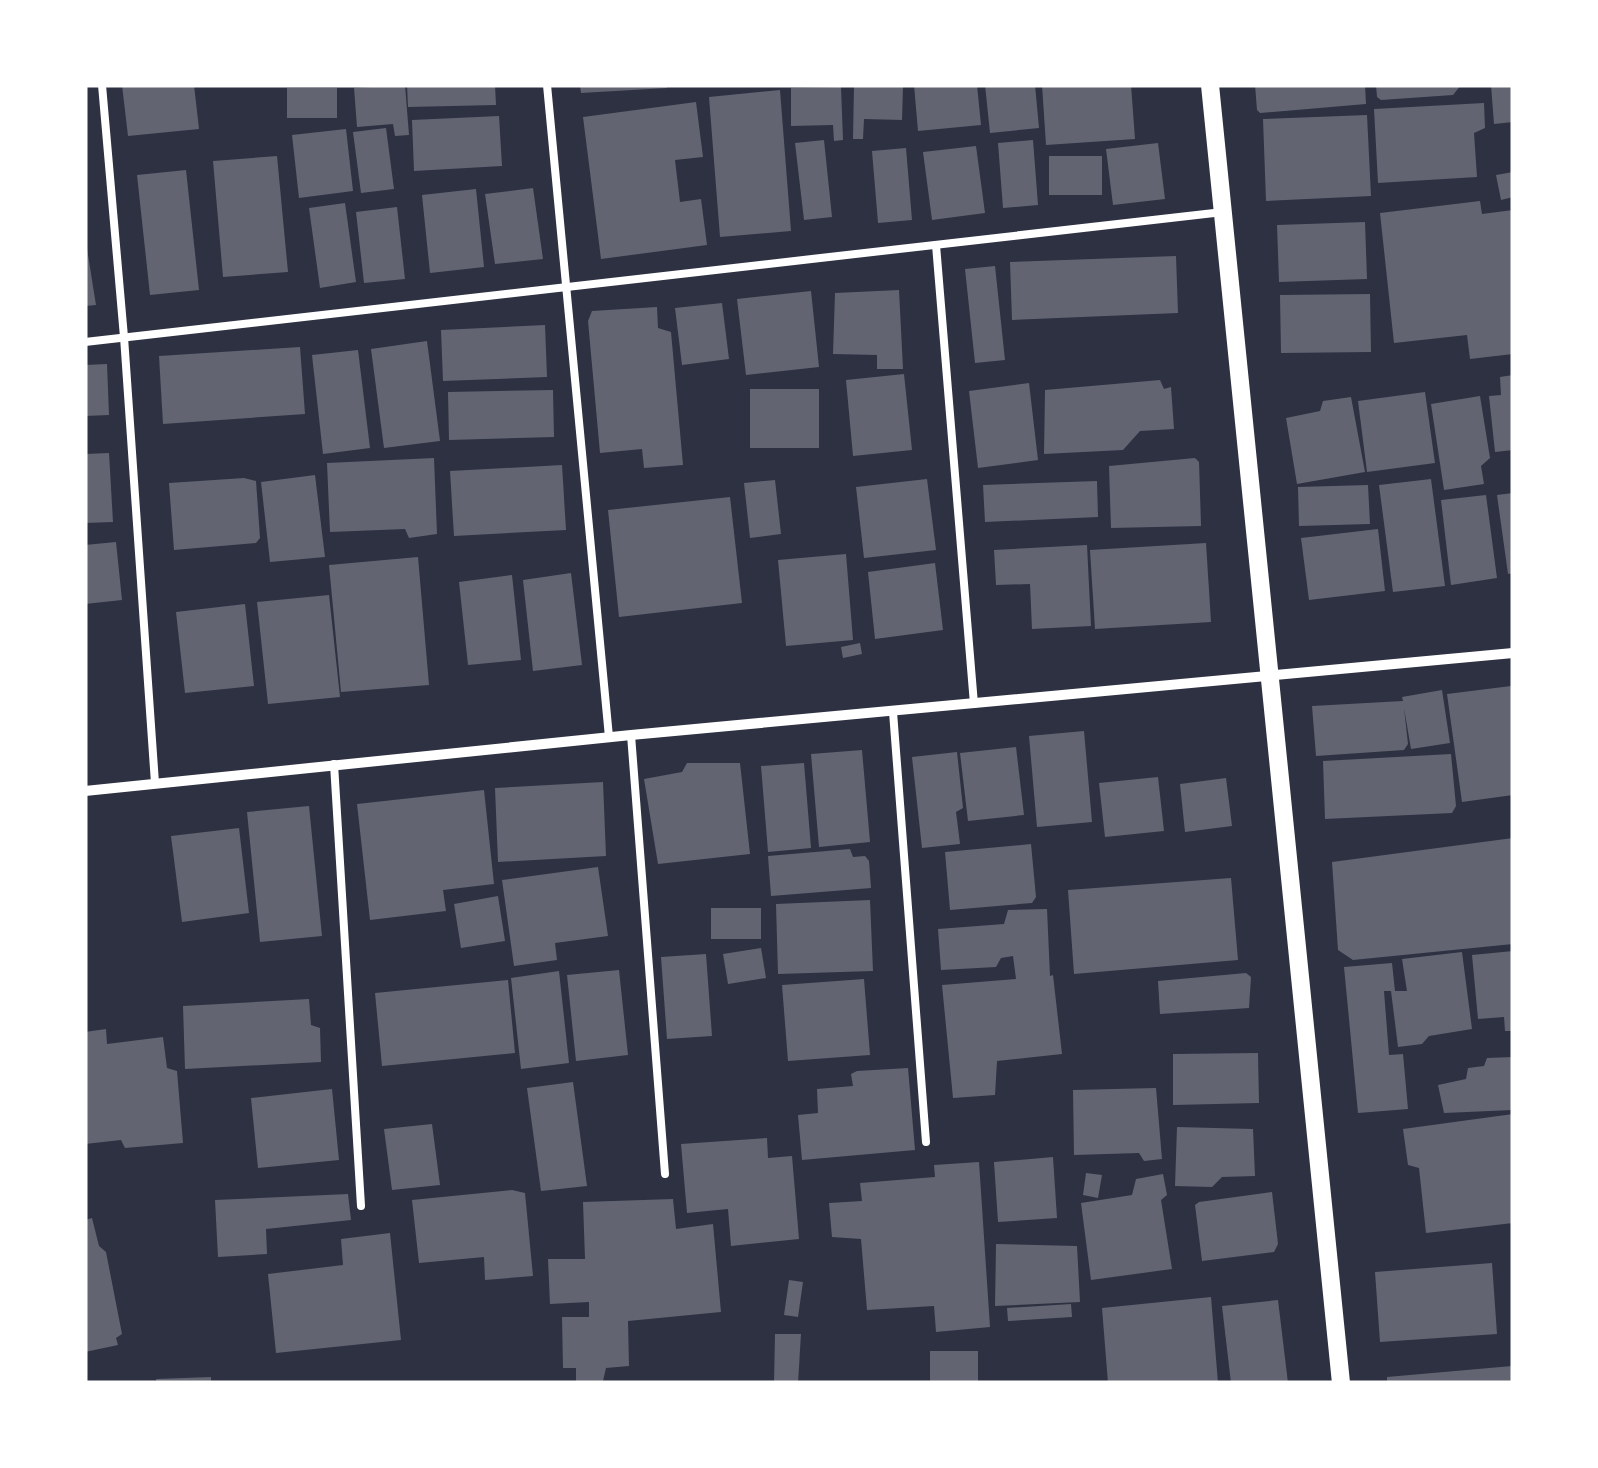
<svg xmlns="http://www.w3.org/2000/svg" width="1598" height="1468" font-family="'Open Sans',sans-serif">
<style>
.building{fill:#626471}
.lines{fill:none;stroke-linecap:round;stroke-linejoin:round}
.service{stroke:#fff;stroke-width:8}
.minor{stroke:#fff;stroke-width:10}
.tertiary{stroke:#fff;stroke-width:18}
</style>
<rect width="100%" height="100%" fill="#2d3142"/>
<g class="building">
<path d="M122 85H194L199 129 128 136Z"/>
<path d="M405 85 409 135 395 136 393 124 357 127 354 88Z"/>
<path d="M407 85H495L496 105 408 107Z"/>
<path d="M580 85H667V88L581 93Z"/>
<path d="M854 85H903L902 120 864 119 863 139H853Z"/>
<path d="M914 85H977L981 125 918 131Z"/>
<path d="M985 85H1035L1039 128 990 133Z"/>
<path d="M1042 85H1131L1135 139 1046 145Z"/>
<path d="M1255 85H1365L1366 104 1260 113 1257 110Z"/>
<path d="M1376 85H1461L1453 95 1381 100 1377 97Z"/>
<path d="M1491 85H1513V122L1494 124Z"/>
<path d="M841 87 843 140 834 141 833 125 791 126V88Z"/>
<rect x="287" y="88" width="50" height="30"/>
<path d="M780 90 791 231 720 237 709 97Z"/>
<path d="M696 102 703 157 675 160 680 202 701 199 707 245 601 259 583 117Z"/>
<path d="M1484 103 1485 128 1474 133 1477 177 1378 183 1374 109Z"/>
<path d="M1367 115 1371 196 1266 201 1263 119Z"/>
<path d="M499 116 502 166 414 171 412 120Z"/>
<path d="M386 128 394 189 361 193 353 132Z"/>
<path d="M346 129 353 191 299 198 292 135Z"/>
<path d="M824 140 832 217 804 220 795 143Z"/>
<path d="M1033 140 1038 205 1003 208 998 143Z"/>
<path d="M1158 143 1165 199 1113 205 1106 149Z"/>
<path d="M976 146 985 213 932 220 923 152Z"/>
<path d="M906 148 912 220 878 223 872 151Z"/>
<path d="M277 156 288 272 223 277 213 161Z"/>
<rect x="1049" y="156" width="53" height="39"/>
<path d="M186 170 199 290 150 295 137 175Z"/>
<path d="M1513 172V197L1501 200 1496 175Z"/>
<path d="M533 188 543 259 495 264 485 194Z"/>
<path d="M476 189 484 267 430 273 422 195Z"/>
<path d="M1480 201 1482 214 1513 210V354L1470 359 1467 335 1394 343 1380 213Z"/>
<path d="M345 203 356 282 320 288 309 208Z"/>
<path d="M397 207 405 279 364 283 356 212Z"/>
<path d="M1365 222 1367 279 1279 282 1277 225Z"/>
<path d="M85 236 96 305 85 306Z"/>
<path d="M1176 256 1178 313 1012 320 1010 262Z"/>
<path d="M995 266 1005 360 975 363 965 269Z"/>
<path d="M899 290 903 369H877V355L833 354 835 293Z"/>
<path d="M811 291 819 367 746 375 737 299Z"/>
<path d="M1370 294 1371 352 1281 353 1280 295Z"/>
<path d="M722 303 729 359 682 365 675 308Z"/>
<path d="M657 307 658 328 671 332 683 465 644 468 642 449 600 453 588 321 592 311Z"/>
<path d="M545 325 547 377 443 381 441 330Z"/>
<path d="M427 341 440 441 384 448 371 349Z"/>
<path d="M300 347 305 414 163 424 159 356Z"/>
<path d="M358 350 370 448 323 454 312 355Z"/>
<path d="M107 364 109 415 85 416V365Z"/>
<path d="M904 374 912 450 853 456 846 380Z"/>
<path d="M1513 375V450L1495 452 1489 396 1501 395 1500 377Z"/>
<path d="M1160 380 1164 389 1171 387 1174 429 1140 431 1123 450 1044 454 1045 390Z"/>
<path d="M1029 383 1038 460 978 468 969 391Z"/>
<rect x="750" y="389" width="69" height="59"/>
<path d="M553 390 554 437 449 440 448 392Z"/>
<path d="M1425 392 1435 463 1367 472 1358 401Z"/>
<path d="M1480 396 1490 458 1481 466 1484 484 1444 490 1431 404Z"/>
<path d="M1351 397 1365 472 1297 484 1286 418 1320 411 1323 401Z"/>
<path d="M109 453 113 522 85 523V454Z"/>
<path d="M434 458 437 534 409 538 405 529 330 532 327 463Z"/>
<path d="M1195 458 1199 462 1201 526 1111 528 1109 466Z"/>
<path d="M562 465 566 530 454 536 450 471Z"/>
<path d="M315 475 325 557 270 562 261 482Z"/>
<path d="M244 478 256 481 260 538 256 543 174 550 169 483Z"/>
<path d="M927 479 936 550 864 558 856 487Z"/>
<path d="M1431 479 1445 586 1393 592 1379 485Z"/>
<path d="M775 480 781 534 750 538 744 483Z"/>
<path d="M1097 481 1098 517 985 522 983 485Z"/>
<path d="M1368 485 1370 524 1299 526 1298 487Z"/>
<path d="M1513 493V573L1508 574 1497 495Z"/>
<path d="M1486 495 1497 578 1451 585 1441 500Z"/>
<path d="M730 497 742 603 619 617 608 510Z"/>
<path d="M1378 529 1385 591 1309 600 1301 538Z"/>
<path d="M116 542 122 600 85 604V545Z"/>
<path d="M1206 543 1211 622 1095 629 1090 550Z"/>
<path d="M1087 545 1091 626 1032 629 1030 584 996 585 994 550Z"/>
<path d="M846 554 853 640 786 646 778 560Z"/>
<path d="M418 557 429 685 341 692 329 565Z"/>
<path d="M935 563 943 630 875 639 868 572Z"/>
<path d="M571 573 582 665 533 671 523 580Z"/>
<path d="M512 575 521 660 468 665 459 582Z"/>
<path d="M329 595 340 697 268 704 257 602Z"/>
<path d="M245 604 254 686 185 693 176 612Z"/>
<path d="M860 643 862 654 843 658 841 647Z"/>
<path d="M1511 686 1513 795 1462 802 1447 694Z"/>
<path d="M1442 690 1450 743 1411 749 1404 708 1408 744 1404 750 1316 756 1312 706 1403 701 1402 697Z"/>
<path d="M1084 731 1092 822 1037 827 1029 736Z"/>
<path d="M1016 747 1024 815 968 821 960 753Z"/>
<path d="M862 750 870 842 819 847 811 754Z"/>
<path d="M957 752 963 808 956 812 960 844 922 848 912 757Z"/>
<path d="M1451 754 1456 806 1452 813 1325 819 1323 761Z"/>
<path d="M687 763H740L750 854 658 864 644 779 682 772Z"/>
<path d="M804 763 811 848 768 852 761 766Z"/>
<path d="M1158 777 1164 831 1105 837 1099 783Z"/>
<path d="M1226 778 1232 826 1185 832 1180 784Z"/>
<path d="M603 782 606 856 498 862 495 788Z"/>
<path d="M484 790 494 884 443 890 446 911 370 920 357 804Z"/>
<path d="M309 806 322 936 260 942 247 812Z"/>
<path d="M239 828 249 913 182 922 171 836Z"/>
<path d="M1513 838V944L1353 960 1338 950 1332 862Z"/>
<path d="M1031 844 1036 897 1032 903 950 910 945 852Z"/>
<path d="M850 849 853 857 865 856 869 861 871 888 771 896 768 856Z"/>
<path d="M598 867 608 936 555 943 557 960 514 966 502 880Z"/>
<path d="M1231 878 1238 960 1074 974 1068 890Z"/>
<path d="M498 896 505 941 461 948 454 904Z"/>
<path d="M870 900 873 971 778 974 776 904Z"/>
<rect x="711" y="908" width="50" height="31"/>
<path d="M1047 909 1050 976 1053 975 1062 1054 997 1061 995 1095 953 1098 942 985 1016 979 1013 956 1001 958 996 967 941 970 938 929 1004 924 1008 910Z"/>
<path d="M761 948 766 978 728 984 723 954Z"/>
<path d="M1513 951V1031H1505L1504 1017 1478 1019 1472 955Z"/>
<path d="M1462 952 1472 1029 1429 1036 1422 1044 1398 1047 1391 991H1384L1389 1055 1403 1054 1408 1109 1358 1113 1344 967 1392 963 1395 991H1407L1402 959Z"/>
<path d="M706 954 712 1036 667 1039 661 957Z"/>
<path d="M619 970 628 1055 576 1061 567 975Z"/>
<path d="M559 971 569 1063 521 1069 511 978Z"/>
<path d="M1246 973 1251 977 1249 1008 1160 1014 1158 981Z"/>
<path d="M864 979 870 1055 788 1061 782 985Z"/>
<path d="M508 980 515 1053 382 1066 375 993Z"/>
<path d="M309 999 311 1025 320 1028 321 1062 185 1069 183 1006Z"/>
<path d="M106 1029 107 1044 163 1037 167 1068 177 1071 183 1143 125 1148 121 1140 85 1144V1032Z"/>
<path d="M1258 1053 1259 1103 1173 1105V1054Z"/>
<path d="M1513 1057V1110L1444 1113 1438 1085 1466 1079 1468 1068 1484 1066 1487 1058Z"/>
<path d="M908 1068 915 1150 802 1160 798 1115 818 1113 817 1089 853 1086 851 1074 857 1071Z"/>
<path d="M573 1082 587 1186 541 1191 527 1088Z"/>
<path d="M1156 1088 1162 1159 1144 1161 1139 1153 1074 1155 1073 1090Z"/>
<path d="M332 1089 339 1160 258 1168 251 1098Z"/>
<path d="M1513 1114V1223L1426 1233 1419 1168 1408 1165 1403 1129Z"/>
<path d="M432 1124 440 1185 392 1190 384 1129Z"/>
<path d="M1177 1127 1253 1129 1255 1176 1222 1177 1212 1187 1175 1186Z"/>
<path d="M767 1138 768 1158 792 1156 799 1239 731 1246 728 1209 687 1213 681 1144Z"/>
<path d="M1053 1157 1057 1218 998 1222 994 1162Z"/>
<path d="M979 1162 990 1327 936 1332 934 1306 867 1310 861 1239 832 1237 829 1203 862 1201 860 1183 935 1177 934 1165Z"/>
<path d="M1086 1173 1102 1175 1098 1198 1083 1195Z"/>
<path d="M1163 1174 1167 1195 1161 1200 1172 1269 1091 1280 1081 1203 1132 1195 1136 1179Z"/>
<path d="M512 1190 525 1193 533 1276 485 1280 484 1257 419 1263 412 1200Z"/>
<path d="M1272 1192 1278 1244 1274 1252 1202 1261 1195 1205 1199 1202Z"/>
<path d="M348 1194 351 1220 266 1229 267 1254 218 1257 215 1200Z"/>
<path d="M673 1199 676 1229 713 1224 721 1312 628 1321 629 1366 606 1368 603 1381H576V1368H563L562 1317H589V1302L550 1304 548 1259H585L583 1202Z"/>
<path d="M92 1218 99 1246 106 1252 122 1334 116 1338 118 1345 85 1352V1220Z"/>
<path d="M390 1233 401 1340 276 1353 268 1274 343 1265 341 1239Z"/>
<path d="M996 1244 1077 1246 1080 1302 995 1306Z"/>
<path d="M1492 1263 1497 1334 1380 1342 1375 1272Z"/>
<path d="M789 1280 803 1282 798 1317 784 1315Z"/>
<path d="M1211 1297 1218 1383H1108L1102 1308Z"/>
<path d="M1278 1300 1288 1383H1231L1222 1306Z"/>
<path d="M1071 1304 1072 1317 1008 1321 1007 1308Z"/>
<path d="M775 1334H801L798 1383H774Z"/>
<rect x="930" y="1351" width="48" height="30"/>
<path d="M1512 1366 1513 1383H1387V1377Z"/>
<path d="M211 1377V1383H157L156 1379Z"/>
</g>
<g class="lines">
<g class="service">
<path d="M102 85 124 337 155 783"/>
<path d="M547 85 609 737"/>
<path d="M936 245 974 704"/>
<path d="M85 342 1223 212"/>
<path d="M893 712 926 1142"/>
<path d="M631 735 665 1174"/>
<path d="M334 764 361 1206"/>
</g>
<path class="minor" d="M85 791 631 735 1513 653"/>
<path class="tertiary" d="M1210 85 1341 1383"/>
</g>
<rect width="1598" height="1468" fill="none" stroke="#ffffff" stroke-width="175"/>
</svg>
